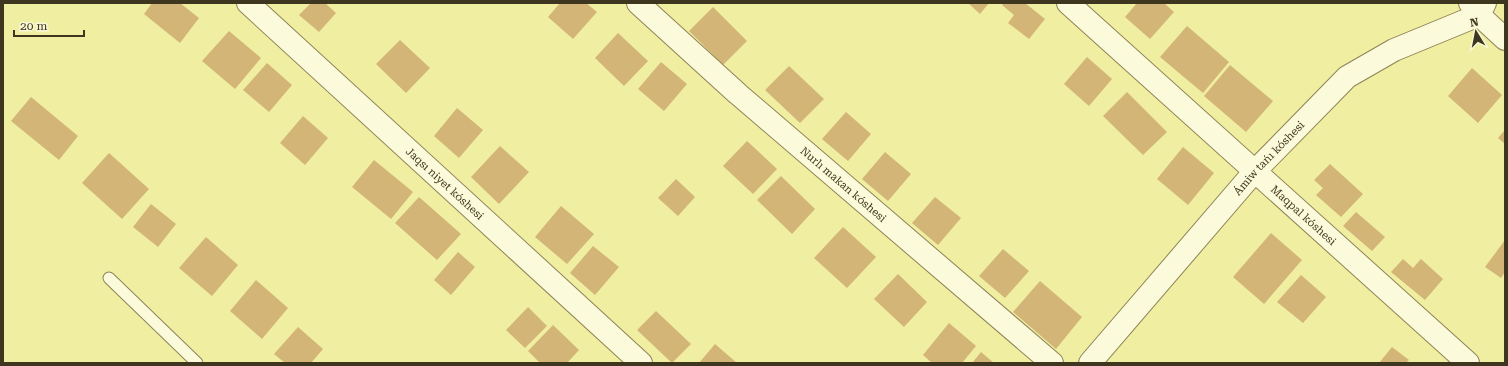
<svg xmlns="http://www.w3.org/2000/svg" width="1508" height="366" font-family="'Roboto Serif',serif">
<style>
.sand{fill:#f0eea1}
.building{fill:#d3b578}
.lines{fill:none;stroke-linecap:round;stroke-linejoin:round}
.lane-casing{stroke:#8f8359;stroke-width:13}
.street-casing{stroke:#8f8359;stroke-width:24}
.lane{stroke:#fbfada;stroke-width:11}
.street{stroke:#fbfada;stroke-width:22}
.labels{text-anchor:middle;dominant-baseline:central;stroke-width:3;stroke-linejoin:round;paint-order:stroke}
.street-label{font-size:11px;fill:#3e361e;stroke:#f9f7d6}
</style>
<rect width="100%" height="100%" fill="#f2f0c6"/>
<rect class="sand" x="3" y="3" width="1502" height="360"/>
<g class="building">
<path d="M152 3H180L199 18 180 43 144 14Z"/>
<path d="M311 3H325L336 13 319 32 299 15Z"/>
<path d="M560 3H586L597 12 573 39 548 17Z"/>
<path d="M968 3H989L980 14Z"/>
<path d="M1004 3H1025L1045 19 1029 39 1008 23 1014 15 1002 5Z"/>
<path d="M1137 3H1164L1174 12 1150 39 1125 17Z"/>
<path d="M713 7 747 41 723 65 689 31Z"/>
<path d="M1187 26 1229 62 1203 93 1160 57Z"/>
<path d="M229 31 261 58 235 89 202 61Z"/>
<path d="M618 33 648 61 624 86 595 58Z"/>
<path d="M400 40 430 68 406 93 376 64Z"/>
<path d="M1087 57 1112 79 1089 106 1064 84Z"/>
<path d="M661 62 687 84 664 111 638 89Z"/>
<path d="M267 63 292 85 269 112 243 90Z"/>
<path d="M1230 65 1273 101 1246 132 1204 96Z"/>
<path d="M789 66 824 99 800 123 765 90Z"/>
<path d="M1472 68 1502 95 1478 123 1448 96Z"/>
<path d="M1127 92 1167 132 1143 155 1103 116Z"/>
<path d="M31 97 78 136 59 160 11 121Z"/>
<path d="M457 108 483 130 459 158 434 136Z"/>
<path d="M846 112 871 134 848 161 822 139Z"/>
<path d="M303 116 328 138 305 165 280 143Z"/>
<path d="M1505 130V144L1498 138Z"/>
<path d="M747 141 777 169 753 194 723 166Z"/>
<path d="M500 146 529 172 499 204 471 177Z"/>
<path d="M1183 147 1214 173 1188 205 1157 179Z"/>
<path d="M885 152 911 174 888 201 862 179Z"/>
<path d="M109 153 149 189 122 219 82 183Z"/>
<path d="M374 160 413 192 391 219 352 187Z"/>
<path d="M1330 164 1363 194 1341 217 1316 195 1323 188 1314 180Z"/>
<path d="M781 176 815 209 792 234 757 200Z"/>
<path d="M676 179 695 197 678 216 658 198Z"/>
<path d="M419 197 461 234 437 260 395 223Z"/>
<path d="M935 197 961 218 938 245 912 223Z"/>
<path d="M151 204 176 224 158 247 133 227Z"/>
<path d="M561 206 594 234 567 264 535 237Z"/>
<path d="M1356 212 1385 237 1372 251 1343 226Z"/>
<path d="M843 227 876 257 847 288 814 258Z"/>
<path d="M1271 233 1302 260 1264 304 1233 277Z"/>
<path d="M206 237 238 265 212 296 179 268Z"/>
<path d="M1505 240V272L1501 278 1485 267Z"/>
<path d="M593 246 619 267 595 295 570 273Z"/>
<path d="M1003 249 1029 271 1005 298 979 276Z"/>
<path d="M458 252 475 267 451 295 434 280Z"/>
<path d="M1403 259 1413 268 1421 259 1443 279 1425 300 1391 272Z"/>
<path d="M898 274 927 302 904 327 874 299Z"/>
<path d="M1301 275 1326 297 1303 323 1277 302Z"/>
<path d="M256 280 288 308 262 339 230 311Z"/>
<path d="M1040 281 1082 317 1056 349 1013 312Z"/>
<path d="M528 307 547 326 525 348 506 330Z"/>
<path d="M656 311 691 344 672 363 637 330Z"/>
<path d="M949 323 976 346 962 363H932L923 355Z"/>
<path d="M553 325 579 350 567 363H540L528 351Z"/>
<path d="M298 327 323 349 311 363H285L274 354Z"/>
<path d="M715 344 737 363H699Z"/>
<path d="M1392 347 1409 360 1406 363H1379Z"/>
<path d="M981 352 994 363H972Z"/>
</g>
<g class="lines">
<g class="lane-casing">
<path id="lane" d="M109 278 197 363"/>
</g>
<g class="street-casing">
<g id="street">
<path id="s1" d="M248 3 641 363"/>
<path id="s2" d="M638 3 738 94 1052 363"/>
<path id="s3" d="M1068 3 1468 363"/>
<path d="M1470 3 1479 15 1505 39"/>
<path id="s4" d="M1090 363 1255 171 1347 77 1394 50 1479 15 1485 3"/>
</g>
</g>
<use href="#lane" class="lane"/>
<use href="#street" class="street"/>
</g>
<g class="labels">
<g class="street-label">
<text stroke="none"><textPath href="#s4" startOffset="272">Ámiw tańı kóshesi</textPath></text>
<text stroke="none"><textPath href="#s1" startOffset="267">Jaqsı niyet kóshesi</textPath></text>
<text stroke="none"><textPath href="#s2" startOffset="274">Nurlı makan kóshesi</textPath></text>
<text stroke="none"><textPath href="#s3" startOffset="317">Maqpal kóshesi</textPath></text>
</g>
</g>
<rect width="1508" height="366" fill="none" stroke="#3e361e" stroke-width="8"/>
<g transform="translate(1476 32) rotate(350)" stroke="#f9f7d6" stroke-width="3" paint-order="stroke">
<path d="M0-3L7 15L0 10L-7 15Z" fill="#3e361e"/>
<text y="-6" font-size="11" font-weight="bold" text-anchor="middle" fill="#3e361e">N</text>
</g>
<path d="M14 30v6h70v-6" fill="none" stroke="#3e361e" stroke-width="2"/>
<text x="20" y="30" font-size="12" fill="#3e361e" stroke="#f9f7d6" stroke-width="3" paint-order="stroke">20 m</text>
</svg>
